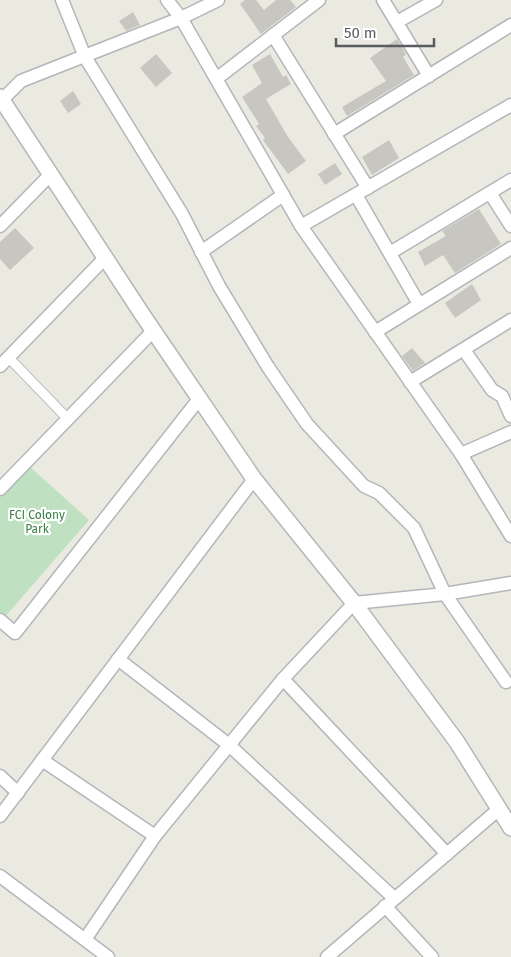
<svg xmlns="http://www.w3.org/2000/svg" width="511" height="957" font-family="'Fira Sans',sans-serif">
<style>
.green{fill:#bfe1c2}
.building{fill:#c8c6c0}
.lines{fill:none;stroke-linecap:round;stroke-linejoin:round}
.pedestrian-casing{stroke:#b3b6ba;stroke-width:11}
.minor-casing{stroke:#b3b6ba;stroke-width:15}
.tertiary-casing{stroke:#b3b6ba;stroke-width:18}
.pedestrian{stroke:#fff;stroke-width:9}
.minor{stroke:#fff;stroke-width:12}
.tertiary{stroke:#fff;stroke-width:15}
.labels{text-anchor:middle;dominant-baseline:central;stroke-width:4.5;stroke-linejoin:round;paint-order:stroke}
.park-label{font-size:12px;fill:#3b7e44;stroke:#fff}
</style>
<rect width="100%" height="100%" fill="#ebeae1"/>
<path class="green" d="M28 465 89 520 4 618 0 615V495Z"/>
<g class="building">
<path d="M245 0H256L264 10 276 0H290L296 7 261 34 240 4Z"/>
<path d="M133 12 140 25 126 31 119 21Z"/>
<path d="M397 39 406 54 403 57 414 75 347 116 342 107 386 81 370 58Z"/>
<path d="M156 54 172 73 156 87 140 68Z"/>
<path d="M270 54 283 77 286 75 291 84 266 99 288 137 306 161 288 174 263 140 265 138 256 126 259 124 242 97 262 83 252 65Z"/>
<path d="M73 91 81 104 68 113 60 101Z"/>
<path d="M389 140 399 158 372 175 362 157Z"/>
<path d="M335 163 342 174 325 185 318 174Z"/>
<path d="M479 209 501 244 455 273 443 255 425 266 418 252 446 236 442 231Z"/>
<path d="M15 228 34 248 10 270 0 259V242Z"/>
<path d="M472 284 481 300 455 318 445 303Z"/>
<path d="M412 348 425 363 413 371 402 356Z"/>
</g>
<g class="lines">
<g class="pedestrian-casing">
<path id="pedestrian" d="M9 358 68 419"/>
</g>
<g class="minor-casing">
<g id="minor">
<path d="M62 0 85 57 182 214 219 286 268 367 307 424 364 486 379 493 414 528 445 594 506 682"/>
<path d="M167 0 181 18 301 226 461 454 511 536"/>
<path d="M383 0 429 76"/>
<path d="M397 22 436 0"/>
<path d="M273 35 368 188"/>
<path d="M216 79 319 0"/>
<path d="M0 102 21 81 181 18 218 0"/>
<path d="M334 134 511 25"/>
<path d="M490 193 511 226"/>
<path d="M356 195 419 304"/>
<path d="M0 226 51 174"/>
<path d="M301 226 511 105"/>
<path d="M201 252 283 195"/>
<path d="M390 253 511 180"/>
<path d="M375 332 511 248"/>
<path d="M464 350 492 390 502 396 511 416"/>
<path d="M0 366 105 258"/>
<path d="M410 382 511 320"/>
<path d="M461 454 511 432"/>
<path d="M0 489 153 331"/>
<path d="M0 620 15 633 199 399"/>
<path d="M118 659 229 745 394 898"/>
<path d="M283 679 447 854"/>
<path d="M42 760 155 836"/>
<path d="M0 776 18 793"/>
<path d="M0 816 254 479"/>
<path d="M0 876 108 957"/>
<path d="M385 906 432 957"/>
<path d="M86 938 155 836 283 679 354 603 445 594 511 583"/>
<path d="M327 957 499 809"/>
</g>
</g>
<g class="tertiary-casing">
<path id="tertiary" d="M0 97 142 314 254 479 354 603 457 742 511 828"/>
</g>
<use href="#pedestrian" class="pedestrian"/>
<use href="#minor" class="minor"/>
<use href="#tertiary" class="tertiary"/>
</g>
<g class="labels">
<g class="park-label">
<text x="37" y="515">FCI Colony<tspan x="37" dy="14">Park</tspan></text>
</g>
</g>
<path d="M336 38v8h98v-8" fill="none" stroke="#595c60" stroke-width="2.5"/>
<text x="344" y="38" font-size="15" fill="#595c60" stroke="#ffffff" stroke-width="4" paint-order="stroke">50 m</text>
</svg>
